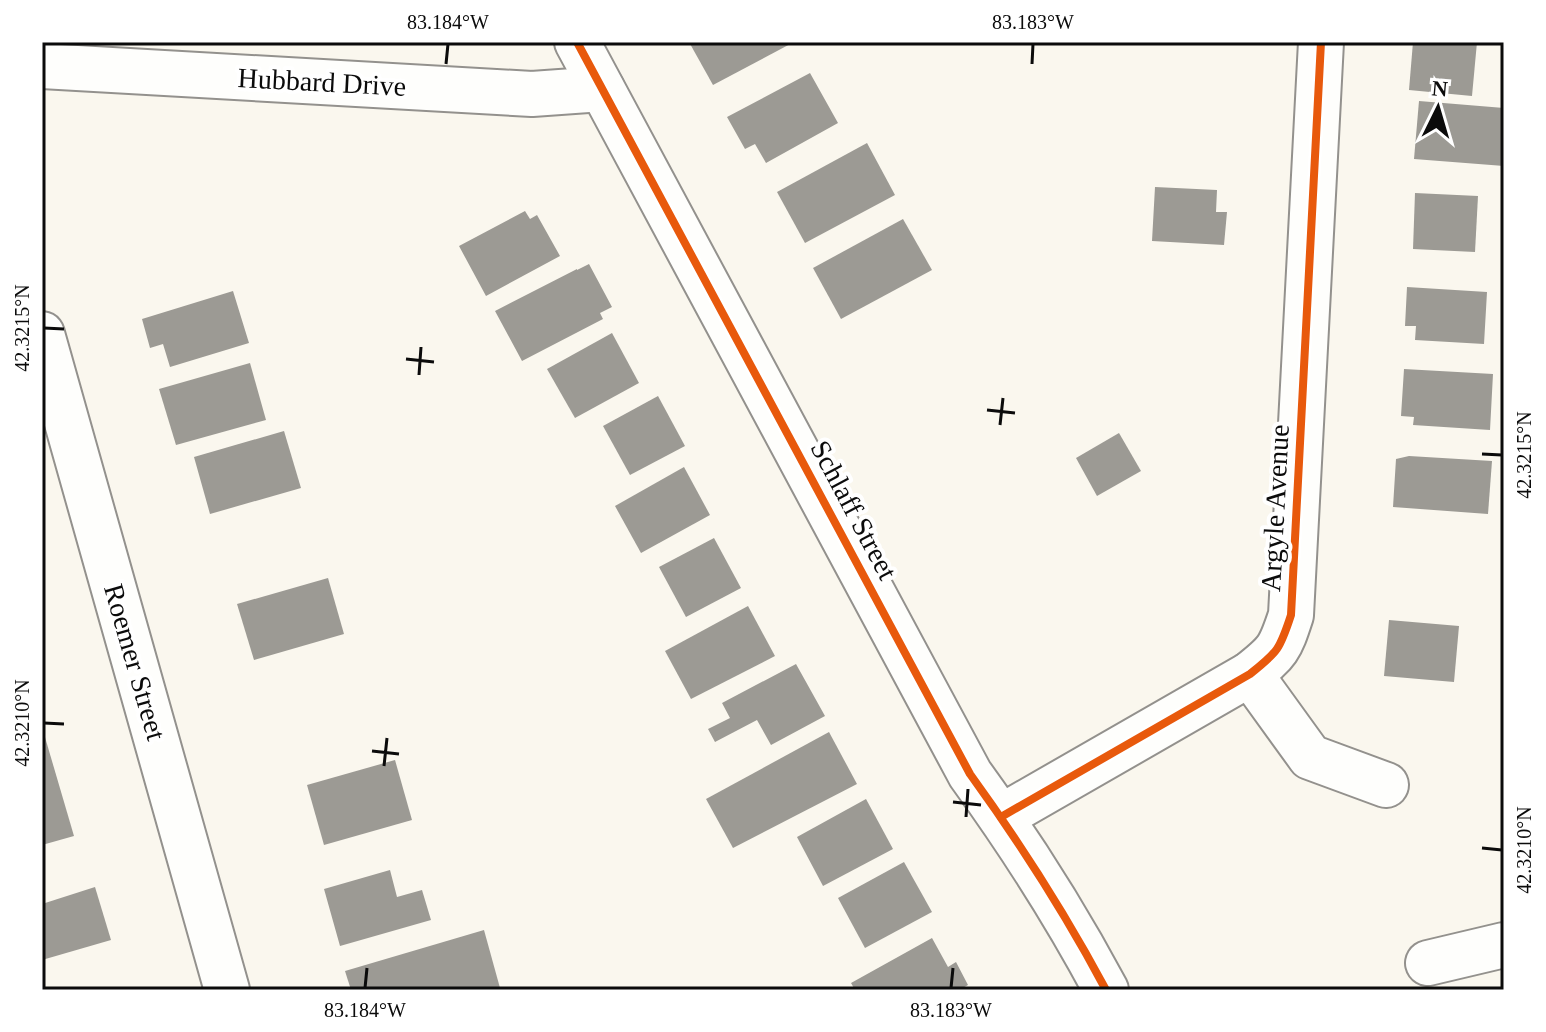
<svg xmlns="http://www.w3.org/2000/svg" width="1546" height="1032" font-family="'Times New Roman',serif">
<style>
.building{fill:#9c9a94}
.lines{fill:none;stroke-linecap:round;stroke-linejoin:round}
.minor-casing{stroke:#93918d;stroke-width:48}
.minor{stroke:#fefefc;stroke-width:44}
.cycleway-casing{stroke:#fff;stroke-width:13}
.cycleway{stroke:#e8590c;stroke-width:8}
.ticks{fill:none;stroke:#0b0b0b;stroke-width:3}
.labels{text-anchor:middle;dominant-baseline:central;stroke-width:8;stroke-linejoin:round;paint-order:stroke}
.street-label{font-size:28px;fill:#0b0b0b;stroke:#fff}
.neatline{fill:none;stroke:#0b0b0b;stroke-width:3}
.ticks-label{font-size:20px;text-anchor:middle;fill:#0b0b0b}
</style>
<rect width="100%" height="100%" fill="#faf7ee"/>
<g class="building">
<path d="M689 42H794L713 85Z"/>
<path d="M1413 42H1477L1472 96 1409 90Z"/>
<path d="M810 73 838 123 766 163 755 144 745 149 727 117Z"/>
<path d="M1419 101 1504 108V166L1414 159Z"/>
<path d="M867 143 895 195 805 243 777 192Z"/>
<path d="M1155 187 1217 190 1216 212H1227L1224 245 1152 241Z"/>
<path d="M1415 193 1478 196 1475 252 1413 249Z"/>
<path d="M525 211 530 219 537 215 560 256 486 296 459 246Z"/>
<path d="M903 219 932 270 841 319 813 268Z"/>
<path d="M589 264 612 307 600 313 603 319 522 361 495 311 577 269V270Z"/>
<path d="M1407 287 1487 292 1484 344 1415 340 1416 326H1405Z"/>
<path d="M233 291 249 343 170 367 163 344 150 348 142 319Z"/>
<path d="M612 333 639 383 575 418 547 369Z"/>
<path d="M250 363 266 420 176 445 159 389Z"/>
<path d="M1404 369 1493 374 1490 430 1413 425 1414 417 1401 416Z"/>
<path d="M658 396 685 446 630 475 603 426Z"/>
<path d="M284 431 301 488 210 514 194 457Z"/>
<path d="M1119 433 1141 471 1097 496 1076 458Z"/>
<path d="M1409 456 1492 461 1488 514 1393 507 1396 459Z"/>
<path d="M684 467 710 515 641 553 615 506Z"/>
<path d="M714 538 741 588 686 617 659 567Z"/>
<path d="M328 578 344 634 254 660 237 604Z"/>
<path d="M748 606 775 656 691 699 665 651Z"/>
<path d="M1389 620 1459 626 1454 682 1384 676Z"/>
<path d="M796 664 825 716 771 745 757 720 715 742 708 729 730 718 722 703Z"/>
<path d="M42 727 74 836 42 845Z"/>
<path d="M829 732 857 784 733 848 706 799Z"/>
<path d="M395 760 412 820 324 845 307 785Z"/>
<path d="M866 799 893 849 823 886 797 837Z"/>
<path d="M904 862 932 912 865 948 838 898Z"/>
<path d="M390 870 397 897 422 890 431 920 340 946 324 889Z"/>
<path d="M95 887 111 940 42 960V904Z"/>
<path d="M484 930 500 988 492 990H351L345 971Z"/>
<path d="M932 938 948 967 956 962 968 985 959 990H855L851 983Z"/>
</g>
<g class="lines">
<g class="minor-casing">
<g id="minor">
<path d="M577 42 970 774C1020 843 1066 915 1106 990"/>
<path d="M42 66 532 94 602 89"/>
<path d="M42 334 227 990"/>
<path d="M1250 674 1310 757 1386 785"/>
<path d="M1001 817 1250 674C1278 652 1280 649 1291 615L1321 42"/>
<path d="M1428 963 1504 945"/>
</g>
</g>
<use href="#minor" class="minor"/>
<g class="cycleway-casing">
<g id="cycleway">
<path d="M577 42 970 774C1020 843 1066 915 1106 990"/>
<path d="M1001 817 1250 674C1278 652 1280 649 1291 615L1321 42"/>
</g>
</g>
<use href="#cycleway" class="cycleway"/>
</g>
<path class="ticks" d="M446 64 448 44M1032 64 1033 44M44 328 64 329M406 359 434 362M419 375 421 347M987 410 1015 413M1000 425 1003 398M1482 454 1502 455M44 723 64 724M372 751 399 754M384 766 387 738M953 802 981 805M966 817 968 789M1482 848 1502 850M365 988 367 968M951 988 953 968"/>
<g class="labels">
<g class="street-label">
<text transform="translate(322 82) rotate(3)">Hubbard Drive</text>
<text transform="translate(1275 508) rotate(-87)">Argyle Avenue</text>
<text transform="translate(854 510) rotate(62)">Schlaff Street</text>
<text transform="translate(135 662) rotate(74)">Roemer Street</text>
</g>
</g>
<rect width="1546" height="1032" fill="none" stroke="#ffffff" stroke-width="88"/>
<g transform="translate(1438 108) rotate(5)" stroke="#ffffff" stroke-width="6" paint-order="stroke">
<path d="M0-6L14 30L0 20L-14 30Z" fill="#0b0b0b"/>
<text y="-12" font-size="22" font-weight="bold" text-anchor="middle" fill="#0b0b0b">N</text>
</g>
<rect x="44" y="44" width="1458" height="944" class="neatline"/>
<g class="ticks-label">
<text x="448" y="29">83.184°W</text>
<text x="1033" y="29">83.183°W</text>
<text transform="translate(22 328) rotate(-90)" y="7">42.3215°N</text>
<text transform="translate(1524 455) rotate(-90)" y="7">42.3215°N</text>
<text transform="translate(22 723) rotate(-90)" y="7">42.3210°N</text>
<text transform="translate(1524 850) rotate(-90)" y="7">42.3210°N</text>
<text x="365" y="1017">83.184°W</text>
<text x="951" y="1017">83.183°W</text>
</g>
</svg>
